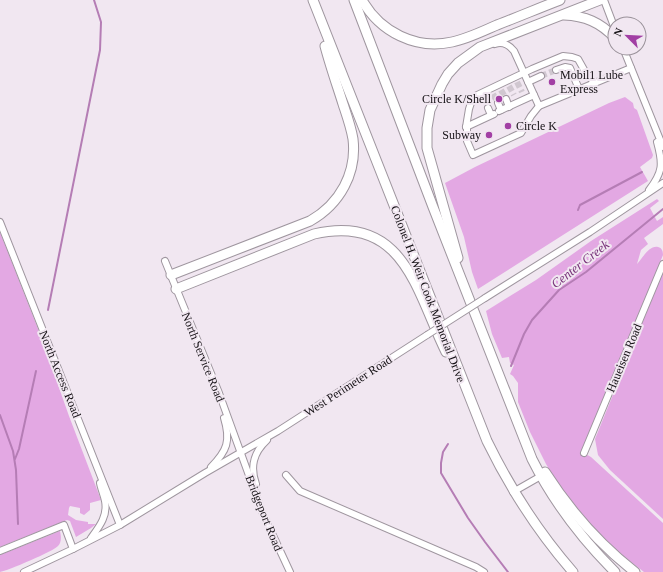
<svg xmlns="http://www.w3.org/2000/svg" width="663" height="572" font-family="Georgia,serif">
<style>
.green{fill:#e3a8e3}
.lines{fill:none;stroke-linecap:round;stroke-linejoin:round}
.stream{stroke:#b57db5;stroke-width:2}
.minor-tunnel{stroke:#d0c7d0;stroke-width:6;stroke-dasharray:6 3;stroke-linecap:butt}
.minor-casing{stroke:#9f969f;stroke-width:8}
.highway-casing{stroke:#9f969f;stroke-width:11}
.minor{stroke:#fff;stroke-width:6}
.highway{stroke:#fff;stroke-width:9}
.minor-bridge-casing{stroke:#9f969f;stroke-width:8;stroke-linecap:butt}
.minor-bridge{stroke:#fff;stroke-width:6}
.poi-dot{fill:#a23fa4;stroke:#f1e7f1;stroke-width:1.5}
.labels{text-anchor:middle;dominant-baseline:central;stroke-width:4;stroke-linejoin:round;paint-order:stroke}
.poi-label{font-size:12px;fill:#141014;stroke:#f1e7f1;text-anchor:start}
.street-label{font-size:12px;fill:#141014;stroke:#f1e7f1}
.water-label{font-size:13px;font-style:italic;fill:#773279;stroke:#f1e7f1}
</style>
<rect width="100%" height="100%" fill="#f1e7f1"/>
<g class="green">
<path d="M625 97 633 103 634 108 637 110 653 155 652 158 640 167 648 181 478 289 472 272 464 237 445 183 475 167 609 103Z"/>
<path d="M657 199 659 201 650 208 657 221 663 217V224L644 238 648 244 641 250 637 264C642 259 649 245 658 247 662 248 663 251 663 255L582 452 591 457 663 523V572H644L618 552 587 522 562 491 546 464 530 432 518 402V383L513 376 510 374 514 365 510 363 509 357 502 358 492 334 486 311 536 280 591 241Z"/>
<path d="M0 232 40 334 69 416 101 500 90 503V510L84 515 80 513V508L70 506 69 508 68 515 76 520 88 522V524H96L91 528 76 537 70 521 67 520 0 547Z"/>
<path d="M663 272V519L610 470 598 455 595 439Z"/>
<path d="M60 531C61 536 62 542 58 546 54 551 7 571 0 572V555Z"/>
</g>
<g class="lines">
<g class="stream">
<path d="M578 210 580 205 642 172"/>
<path d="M48 310 100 50 101 22 94 0"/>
<path d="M511 366 524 334 532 320 559 290 586 272 663 209"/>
<path d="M0 415 13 451 16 470 18 524"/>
<path d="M448 444 443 452 441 463V473L468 518 485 542 508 572"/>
<path d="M15 459 19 449 36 371"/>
</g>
<g class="minor-tunnel">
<path d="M541 76 556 70"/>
<path d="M517 82 522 92"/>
<path d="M509 86 514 95"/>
<path d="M501 90 506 99"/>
<path d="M493 94 498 103"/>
<path d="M484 98 488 108"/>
</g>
<g class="minor-casing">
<g id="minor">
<path d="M604 0 615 29"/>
<path d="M495 44C503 41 509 45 514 51L539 106 631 68"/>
<path d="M623 48 663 147"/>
<path d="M556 70 565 67 570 68 579 89"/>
<path d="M528 82 541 76"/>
<path d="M506 99 509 107"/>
<path d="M498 103 501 110"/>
<path d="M488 108 491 115"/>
<path d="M499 111 534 95"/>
<path d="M467 124V141L473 155 521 133 531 116 539 106"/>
<path d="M466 127 469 109 473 97 532 69 563 56 572 57 578 59 587 75 595 83"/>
<path d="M466 127 494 114"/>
<path d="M649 190C663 172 663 164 657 142"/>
<path d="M0 222 120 525"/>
<path d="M165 261 219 393 263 514 290 572"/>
<path d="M485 298 590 232 663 183"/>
<path d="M584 453 663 264"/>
<path d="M211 467C227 451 231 441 224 418"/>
<path d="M286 475 300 491 476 567 484 572"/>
<path d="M256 484C250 467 253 453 267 440"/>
<path d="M513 492 541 476"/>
<path d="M91 538C99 527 108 516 105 501 104 495 101 489 100 483"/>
<path d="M0 551 64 525 73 549"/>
<path d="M24 572 73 549 120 525 205 473 278 431 427 335"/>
</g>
</g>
<g class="highway-casing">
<g id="highway">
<path d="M313 0 487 441C510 488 538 532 573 572"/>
<path d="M354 0 433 207 532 459C553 501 582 539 615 572"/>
<path d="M362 0C380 32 416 50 452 42 467 39 483 31 497 25 518 17 539 8 560 0"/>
<path d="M564 15C585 16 600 22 615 38"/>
<path d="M458 258 427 148V128L430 110 442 84 448 74 458 63 480 47 600 0"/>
<path d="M171 275 310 221C340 204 357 173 353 139 351 127 347 116 343 104 337 85 330 65 325 46"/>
<path d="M176 289 314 234C404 213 416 291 446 352"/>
<path d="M545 472C570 511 599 544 635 572"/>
</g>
</g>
<use href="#minor" class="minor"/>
<use href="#highway" class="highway"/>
<g class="minor-bridge-casing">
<path id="minor-bridge" d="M427 335 485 298"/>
</g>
<use href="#minor-bridge" class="minor-bridge"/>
</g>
<g class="poi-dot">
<circle cx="552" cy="82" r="4"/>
<circle cx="499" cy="99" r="4"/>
<circle cx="508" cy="126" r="4"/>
<circle cx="489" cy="135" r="4"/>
</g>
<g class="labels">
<g class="poi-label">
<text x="560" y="75">Mobil1 Lube<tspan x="560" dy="14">Express</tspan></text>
<text x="491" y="99" text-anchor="end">Circle K/Shell</text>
<text x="516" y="126">Circle K</text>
<text x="481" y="135" text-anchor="end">Subway</text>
</g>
<g class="street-label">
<text transform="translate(428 294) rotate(69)">Colonel H. Weir Cook Memorial Drive</text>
<text transform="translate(203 357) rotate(68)">North Service Road</text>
<text transform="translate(624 358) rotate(-67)">Haueisen Road</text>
<text transform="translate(60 374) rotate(68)">North Access Road</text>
<text transform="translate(348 386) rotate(-33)">West Perimeter Road</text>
<text transform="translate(264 513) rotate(68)">Bridgeport Road</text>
</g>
<g class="water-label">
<text transform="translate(580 264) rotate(-38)">Center Creek</text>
</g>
</g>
<g transform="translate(627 36) rotate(294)"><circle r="19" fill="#f1e7f1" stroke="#999199"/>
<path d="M0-3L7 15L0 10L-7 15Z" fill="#a23fa4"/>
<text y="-6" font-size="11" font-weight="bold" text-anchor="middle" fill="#141014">N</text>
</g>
</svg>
